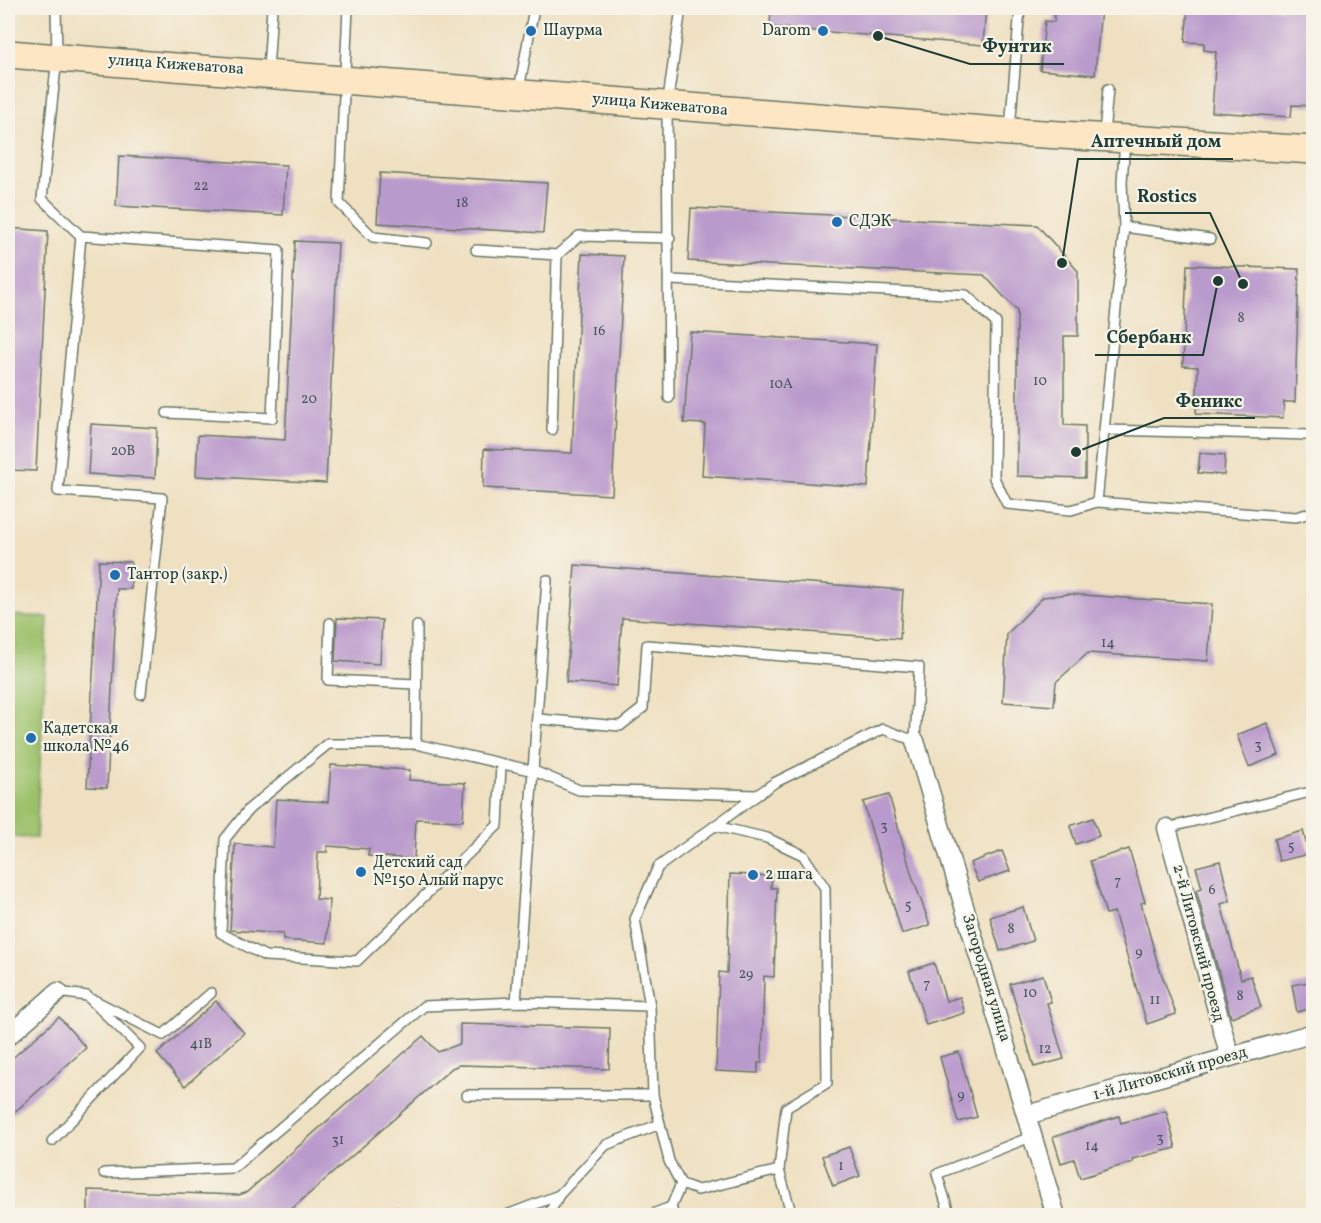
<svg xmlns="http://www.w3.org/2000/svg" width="1321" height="1223" font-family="Vollkorn,serif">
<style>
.green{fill:#9cc16c;stroke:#5e7f50;stroke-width:1.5}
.building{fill:#b99acc}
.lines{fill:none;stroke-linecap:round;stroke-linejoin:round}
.lane-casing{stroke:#687665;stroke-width:12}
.street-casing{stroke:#687665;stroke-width:21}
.secondary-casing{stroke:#687665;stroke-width:30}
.lane{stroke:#fff;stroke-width:9}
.street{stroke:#fff;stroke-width:18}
.secondary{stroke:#fce6c4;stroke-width:27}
.poi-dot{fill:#1f6fb2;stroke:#f7f3e8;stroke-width:2}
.labels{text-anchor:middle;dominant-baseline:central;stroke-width:4.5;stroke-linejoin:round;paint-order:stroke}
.number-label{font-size:14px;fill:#46545a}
.poi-label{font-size:16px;fill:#1f3d34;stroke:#f7f3e8;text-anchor:start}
.street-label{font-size:16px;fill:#1f3d34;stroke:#f7f3e8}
.leader{fill:none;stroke:#1f3d34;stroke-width:2}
.callout-dot{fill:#1f3d34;stroke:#f7f3e8;stroke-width:2}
.callout-label{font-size:18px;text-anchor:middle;font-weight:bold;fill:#1f3d34;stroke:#f7f3e8;stroke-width:4.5;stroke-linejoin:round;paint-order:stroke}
</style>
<rect width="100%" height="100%" fill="#f7f3e8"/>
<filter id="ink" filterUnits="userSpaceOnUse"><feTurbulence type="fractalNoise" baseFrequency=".0167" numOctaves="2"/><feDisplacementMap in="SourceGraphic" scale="12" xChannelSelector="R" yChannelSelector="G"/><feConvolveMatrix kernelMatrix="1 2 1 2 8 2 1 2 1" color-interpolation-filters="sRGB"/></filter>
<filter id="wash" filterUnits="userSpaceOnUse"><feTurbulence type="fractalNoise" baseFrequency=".008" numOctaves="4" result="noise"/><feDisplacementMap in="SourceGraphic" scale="24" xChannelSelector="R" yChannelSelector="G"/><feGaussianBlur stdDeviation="1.35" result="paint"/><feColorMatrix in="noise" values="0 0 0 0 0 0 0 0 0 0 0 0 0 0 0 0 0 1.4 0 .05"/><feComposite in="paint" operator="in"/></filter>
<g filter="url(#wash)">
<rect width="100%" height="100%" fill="#efe0c1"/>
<path class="green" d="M8 615 48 617 36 838 8 837Z"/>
<g id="blocks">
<g class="building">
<path d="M771 8H986L983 45 770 27Z"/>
<path d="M1055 8H1101L1095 75 1040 70 1045 21 1054 22Z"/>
<path d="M1188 8H1314V106L1292 105 1291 117 1212 112 1216 52 1204 50V43L1185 42Z"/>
<path d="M119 156 286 165 283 215 116 206Z"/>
<path d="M380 173 547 183 543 233 377 223Z"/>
<path d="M691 208 1037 225 1078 271V336H1064V425L1085 426V478L1017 476V311L984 275 688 261Z"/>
<path d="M8 228 48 231 36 471 8 470Z"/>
<path d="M295 241 338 243 326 483 196 476 198 435 285 440Z"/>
<path d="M582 254 624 256 612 495 483 488 484 449 572 453Z"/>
<path d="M1187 265 1299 269 1295 402H1284L1283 418 1196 414 1198 367 1183 366Z"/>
<path d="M690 332 877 344 868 487 702 476 705 424 684 423Z"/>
<path d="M91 424 157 428 155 478 88 474Z"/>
<path d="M1200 453 1225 455 1224 475 1198 473Z"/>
<path d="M99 561 131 562V589H117L107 788 87 787Z"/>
<path d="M575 565 903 590 900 639 622 618 617 686 566 682Z"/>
<path d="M1069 594 1212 604 1208 661 1088 653 1056 682 1054 706 1003 702 1007 634 1043 597Z"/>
<path d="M337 618 382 620 380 664 335 661Z"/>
<path d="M1267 723 1279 755 1249 767 1237 735Z"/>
<path d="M331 765 410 770 409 780 465 783 463 821 416 819 414 859 368 856 369 849 327 846V852H318L316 899 329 900 327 943 283 940V934L230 930 235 844 273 847 276 799 328 802Z"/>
<path d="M889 795 912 876 930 925 902 934 863 802Z"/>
<path d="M1093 818 1099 836 1076 844 1070 826Z"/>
<path d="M1303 831 1309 854 1279 861 1274 839Z"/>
<path d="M1129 849 1145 902 1141 903 1157 961 1176 1014 1147 1024 1114 912 1106 914 1090 861Z"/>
<path d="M1002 851 1010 871 978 882 970 863Z"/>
<path d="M1220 861 1230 901 1221 904 1241 979 1251 976 1261 1007 1231 1017 1196 890 1202 888 1196 867Z"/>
<path d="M730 874 772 876 771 888H777L774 977 764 976 762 1063H758V1073L716 1071 719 972 727 973Z"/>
<path d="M1023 907 1033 941 1000 951 990 917Z"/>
<path d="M934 963 946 1001 960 997 965 1013 926 1025 909 971Z"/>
<path d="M1043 975 1051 1002 1047 1003 1064 1059 1034 1067 1010 984Z"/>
<path d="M1314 981V1008L1297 1012 1292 985Z"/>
<path d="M216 1001 244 1033 185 1086 157 1054Z"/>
<path d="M59 1017 86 1048 8 1118V1062Z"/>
<path d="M460 1024 610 1028 609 1069 459 1065 452 1068 285 1215H268L262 1208 235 1215H88V1190L239 1195 247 1192 423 1036 438 1052 460 1044Z"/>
<path d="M959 1052 977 1117 958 1122 940 1057Z"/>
<path d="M1166 1111 1176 1148 1132 1159 1133 1162 1080 1178 1074 1159 1061 1163 1053 1137 1119 1116 1121 1123Z"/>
<path d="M849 1147 860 1176 833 1186 822 1156Z"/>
</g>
</g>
</g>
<g filter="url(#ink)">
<use href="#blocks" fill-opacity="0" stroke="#687665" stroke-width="1.5"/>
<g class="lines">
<g class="lane-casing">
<g id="lane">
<path d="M56 8 57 57 42 199 81 236 279 250 272 418 167 413"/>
<path d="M348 8 339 203 373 237 427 243"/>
<path d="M268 71 272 8"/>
<path d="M519 90 534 8"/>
<path d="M1010 129 1020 8"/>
<path d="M1104 134 1108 89"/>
<path d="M1125 140 1122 182 1124 227 1210 239"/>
<path d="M81 236 58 491 162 498 141 694"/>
<path d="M476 250 557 255 579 236 670 238"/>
<path d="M671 280 966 295 996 323 994 478 1007 504 1071 510 1097 502 1124 227"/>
<path d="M669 398 667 106 681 8"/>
<path d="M552 430 557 255"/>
<path d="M1105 430 1309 435"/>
<path d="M1097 502 1296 517 1314 512"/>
<path d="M330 623 328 680 416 684"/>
<path d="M538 719 620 726 643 708 647 645 919 667 915 741 883 729 774 783 658 867 635 919 650 1006 653 1095 669 1161 681 1184 698 1190 779 1170 792 1216"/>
<path d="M416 744 417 626"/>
<path d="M501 765 498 825 357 961 265 956 221 933 225 839 249 809 328 744H416L534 771 579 790 757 795"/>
<path d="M715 826 767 838 803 855 825 888 827 1083 786 1108 779 1170"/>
<path d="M1167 828 1314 791"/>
<path d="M94 1000 163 1035 211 993"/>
<path d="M516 1002 547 580"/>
<path d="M467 1095H653"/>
<path d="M52 1141 140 1048 87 996 58 992"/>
<path d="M104 1173 233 1168 424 1006 516 1002 650 1006"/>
<path d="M395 1212 399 1216"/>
<path d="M504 1216 559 1195"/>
<path d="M548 1216 559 1195 606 1145 660 1124"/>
<path d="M647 1216 671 1207 681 1184"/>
<path d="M667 1216 671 1207 674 1216"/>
<path d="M950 1216 937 1174 1033 1136"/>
<path d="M1035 1216 1054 1210"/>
</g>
</g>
<g class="street-casing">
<g id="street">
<path d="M915 741 1056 1216"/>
<path d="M1167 828 1230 1057"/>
<path d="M8 1036 58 992"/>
<path d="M1027 1115 1314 1033"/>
</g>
</g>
<g class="secondary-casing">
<path id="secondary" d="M8 54 1010 132 1314 150"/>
</g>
<use href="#lane" class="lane"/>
<use href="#street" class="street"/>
<use href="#secondary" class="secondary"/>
</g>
</g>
<g class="poi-dot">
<circle cx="531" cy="31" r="6"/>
<circle cx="823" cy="31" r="6"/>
<circle cx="837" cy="222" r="6"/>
<circle cx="115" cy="575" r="6"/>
<circle cx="31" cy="738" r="6"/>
<circle cx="361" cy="872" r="6"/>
<circle cx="753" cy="875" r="6"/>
</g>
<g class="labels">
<g class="number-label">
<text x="201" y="186">22</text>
<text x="462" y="203">18</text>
<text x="1241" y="318">8</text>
<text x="599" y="331">16</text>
<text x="1040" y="381">10</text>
<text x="781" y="384">10А</text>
<text x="309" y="399">20</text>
<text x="123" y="451">20В</text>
<text x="1108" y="643">14</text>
<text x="1258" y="745">3</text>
<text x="884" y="826">3</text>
<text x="1291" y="846">5</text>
<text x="1118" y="881">7</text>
<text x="1212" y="890">6</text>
<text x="908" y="905">5</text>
<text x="1011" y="929">8</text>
<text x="1139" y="952">9</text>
<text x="746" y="974">29</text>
<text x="927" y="984">7</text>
<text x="1030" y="993">10</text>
<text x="1240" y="996">8</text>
<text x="1155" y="1000">11</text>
<text x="201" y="1044">41В</text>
<text x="1045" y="1049">12</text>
<text x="961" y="1095">9</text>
<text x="1160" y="1138">3</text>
<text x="338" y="1140">31</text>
<text x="1092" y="1146">14</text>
<text x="841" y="1166">1</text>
</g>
<g class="poi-label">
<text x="543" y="31">Шаурма</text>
<text x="811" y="31" text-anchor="end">Darom</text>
<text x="849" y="222">СДЭК</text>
<text x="127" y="575">Тантор (закр.)</text>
<text x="43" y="729">Кадетская<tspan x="43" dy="18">школа №46</tspan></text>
<text x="373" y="863">Детский сад<tspan x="373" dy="18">№150 Алый парус</tspan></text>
<text x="765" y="875">2 шага</text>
</g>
<g class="street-label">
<text transform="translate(176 65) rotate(4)">улица Кижеватова</text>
<text transform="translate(660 105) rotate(5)">улица Кижеватова</text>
<text transform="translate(1198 943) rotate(75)">2-й Литовский проезд</text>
<text transform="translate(986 978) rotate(73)">Загородная улица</text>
<text transform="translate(1170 1074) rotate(-16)">1-й Литовский проезд</text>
</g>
</g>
<path class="leader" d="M878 36L970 64H1064M1062 263L1078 159H1233M1243 284L1210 213H1125M1218 281L1203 355H1095M1076 452L1164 418H1255"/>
<g class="callout-dot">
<circle cx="878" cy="36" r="6"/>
<circle cx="1062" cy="263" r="6"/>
<circle cx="1243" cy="284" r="6"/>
<circle cx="1218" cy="281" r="6"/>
<circle cx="1076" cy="452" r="6"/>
</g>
<g class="callout-label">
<text x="1017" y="52">Фунтик</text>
<text x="1156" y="147">Аптечный дом</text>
<text x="1167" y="202">Rostics</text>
<text x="1149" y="343">Сбербанк</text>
<text x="1209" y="407">Феникс</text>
</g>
<rect width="1321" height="1223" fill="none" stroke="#f7f3e8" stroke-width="30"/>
</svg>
